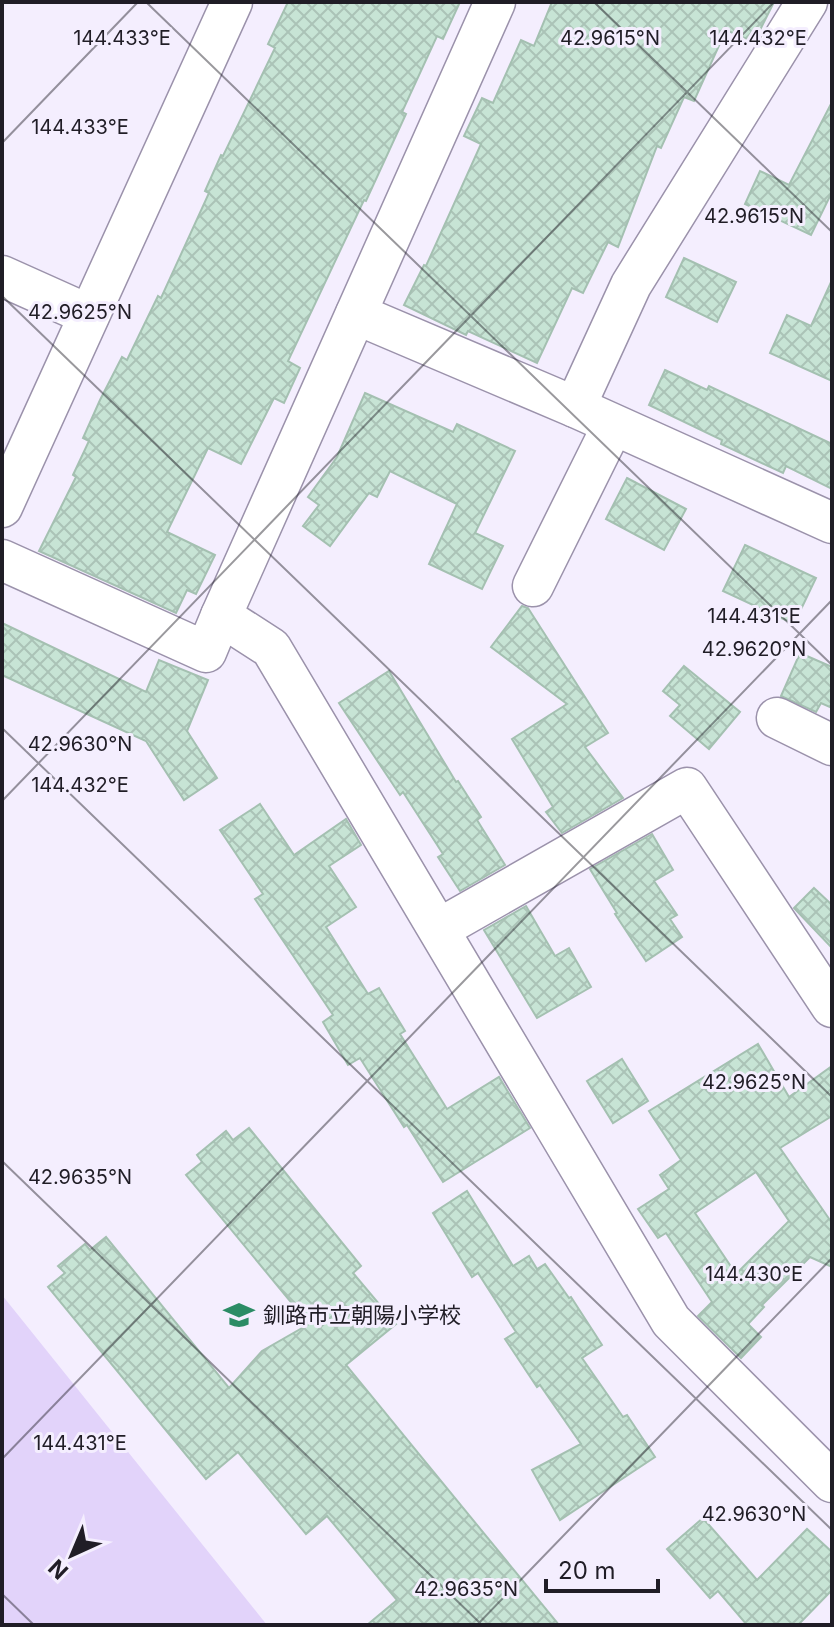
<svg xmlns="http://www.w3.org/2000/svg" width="834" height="1627" font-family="Inter,'Noto Sans JP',sans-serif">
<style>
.park{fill:#e2d3fa}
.building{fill:url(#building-cross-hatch);stroke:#a4c0b1;stroke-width:2;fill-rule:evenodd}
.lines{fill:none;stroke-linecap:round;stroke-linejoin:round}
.minor-casing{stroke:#9b92ab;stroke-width:43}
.minor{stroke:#fff;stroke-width:40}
.ticks{fill:none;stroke:#201d26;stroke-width:2;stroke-opacity:0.45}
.labels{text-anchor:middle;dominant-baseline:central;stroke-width:6;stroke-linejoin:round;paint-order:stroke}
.poi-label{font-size:22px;fill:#201d26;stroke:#f4eefe;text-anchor:start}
.ticks-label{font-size:20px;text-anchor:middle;fill:#201d26;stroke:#f4eefe;stroke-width:6;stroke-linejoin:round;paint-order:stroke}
</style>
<defs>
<pattern id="building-cross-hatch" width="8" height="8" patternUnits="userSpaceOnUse" patternTransform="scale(2)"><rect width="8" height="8" fill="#c7e4d5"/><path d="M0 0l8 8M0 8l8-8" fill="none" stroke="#abc3b7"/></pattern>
</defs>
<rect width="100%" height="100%" fill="#f4eefe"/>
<path class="park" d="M2 1295 267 1625H2Z"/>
<g class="building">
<path d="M288 2H460L443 39 437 36 402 112 406 114 366 201 364 200 288 361 300 368 284 403 274 398 241 464 208 448 167 532 215 555 196 594 187 590 176 613 39 551 76 477 73 475 89 441 83 438 100 400 122 357 127 360 158 296 161 298 209 193 205 191 221 155 223 156 275 48 268 44Z"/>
<path d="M552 2H774L754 42 726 30 694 101 684 97 661 148 657 146 618 247 608 242 583 293 572 288 537 363 468 331 466 335 404 305 424 265 426 266 481 144 464 136 482 98 493 103 521 40 534 46Z"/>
<path d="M832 102V192L811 235 745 204 760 171 789 185Z"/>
<path d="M684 258 736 282 717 322 666 297Z"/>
<path d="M832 280V381L770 353 787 315 811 326Z"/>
<path d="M665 370 707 390 709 386 832 444V489L786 466 783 473 721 444 722 440 649 405Z"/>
<path d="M365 393 453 432 457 424 515 451 475 533 503 546 482 589 429 564 457 504 390 471 377 497 369 493 330 546 303 526 319 505 308 497 337 457Z"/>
<path d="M627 478 686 509 664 550 606 519Z"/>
<path d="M745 545 816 578 794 624 723 591Z"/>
<path d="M522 606 528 608 608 733 585 747 623 798 562 833 546 812 553 807 512 739 567 704 491 647Z"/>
<path d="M2 623 146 692 159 660 208 680 187 731 217 778 184 800 146 741 2 675Z"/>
<path d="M800 653 832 667V708L821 703 816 712 781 696Z"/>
<path d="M684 666 740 712 709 749 670 716 680 705 663 691Z"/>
<path d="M389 671 456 782 458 781 481 817 477 820 505 865 460 891 438 857 443 854 403 792 400 795 339 703Z"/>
<path d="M260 804 294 855 346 819 361 845 329 866 356 907 326 927 368 994 379 988 405 1031 400 1034 447 1109 499 1077 530 1128 443 1182 407 1125 404 1127 360 1058 348 1065 323 1022 333 1015 255 899 263 894 220 830Z"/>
<path d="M652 834 673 870 654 881 677 915 670 919 682 937 646 961 615 914 617 913 590 869Z"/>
<path d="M814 888 832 905V948L794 908Z"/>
<path d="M526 906 555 956 569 948 591 987 537 1018 484 930Z"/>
<path d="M758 1044 789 1097 832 1066V1116L780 1148 832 1223V1267L810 1257 762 1305 764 1307 748 1324 761 1337 741 1358 698 1316 712 1302 666 1233 658 1238 638 1209 669 1189 660 1175 681 1160 649 1111ZM756 1172 789 1221 736 1274 695 1213Z"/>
<path d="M622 1059 648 1101 613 1123 587 1081Z"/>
<path d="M249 1128 361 1266 353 1273 396 1324 346 1365 559 1625H367L397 1600 327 1516 306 1534 238 1452 206 1479 48 1287 65 1273 58 1266 85 1244 90 1250 106 1237 229 1388 262 1351 309 1324 186 1175 202 1162 197 1155 226 1131 233 1140Z"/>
<path d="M467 1191 513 1266 529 1256 537 1269 545 1264 569 1298 571 1297 602 1345 582 1358 623 1417 627 1415 655 1457 560 1520 532 1470 581 1444 540 1385 537 1387 505 1339 516 1332 478 1273 472 1277 433 1213Z"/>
<path d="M703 1518 757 1580 807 1529 832 1552V1590L798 1625H747L718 1591 710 1598 667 1549Z"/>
</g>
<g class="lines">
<g class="minor-casing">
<g id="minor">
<path d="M2 276 89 315"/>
<path d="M356 314 575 407 832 523"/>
<path d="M575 407 631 285 807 2"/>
<path d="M2 507 232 2"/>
<path d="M2 560 206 652 221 616 271 648 671 1321 832 1482"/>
<path d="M533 586 613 425"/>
<path d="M221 616 495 2"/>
<path d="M777 718 832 745"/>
<path d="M439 929 687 788 832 1007"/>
</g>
</g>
<use href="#minor" class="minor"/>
</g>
<path class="ticks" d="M146 2 832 665M594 2 832 232M2 143 138 2M2 296 832 1097M2 728 832 1530M2 801 774 2M2 1161 482 1625M2 1459 832 600M2 1594 34 1625M477 1625 832 1258"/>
<defs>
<g id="school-bare" transform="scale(2.4)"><path d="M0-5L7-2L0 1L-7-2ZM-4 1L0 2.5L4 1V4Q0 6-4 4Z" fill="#2b8c65" stroke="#f4eefe" stroke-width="2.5" paint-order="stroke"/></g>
</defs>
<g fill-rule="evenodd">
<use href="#school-bare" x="239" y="1315"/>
</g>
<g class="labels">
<g class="poi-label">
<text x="263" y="1315">釧路市立朝陽小学校</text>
</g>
</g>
<g class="ticks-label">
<text x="610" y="45">42.9615°N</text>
<text x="122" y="45">144.433°E</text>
<text x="758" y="45">144.432°E</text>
<text x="80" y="134">144.433°E</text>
<text x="754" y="223">42.9615°N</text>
<text x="80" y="319">42.9625°N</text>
<text x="754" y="623">144.431°E</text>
<text x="754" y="656">42.9620°N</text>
<text x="80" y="751">42.9630°N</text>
<text x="80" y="792">144.432°E</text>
<text x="754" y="1089">42.9625°N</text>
<text x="80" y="1184">42.9635°N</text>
<text x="754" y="1281">144.430°E</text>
<text x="80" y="1450">144.431°E</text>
<text x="754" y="1521">42.9630°N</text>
<text x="466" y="1596">42.9635°N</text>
</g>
<rect width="834" height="1627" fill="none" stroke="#201d26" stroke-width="8"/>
<g transform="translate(72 1555) rotate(224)" stroke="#f4eefe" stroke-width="6" paint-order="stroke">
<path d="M0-6L14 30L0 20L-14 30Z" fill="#201d26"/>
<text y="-12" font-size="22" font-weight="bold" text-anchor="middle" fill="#201d26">N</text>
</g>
<path d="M546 1579v12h112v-12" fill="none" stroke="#201d26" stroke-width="4"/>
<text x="558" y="1579" font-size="24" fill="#201d26" stroke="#f4eefe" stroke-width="6" paint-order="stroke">20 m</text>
</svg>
